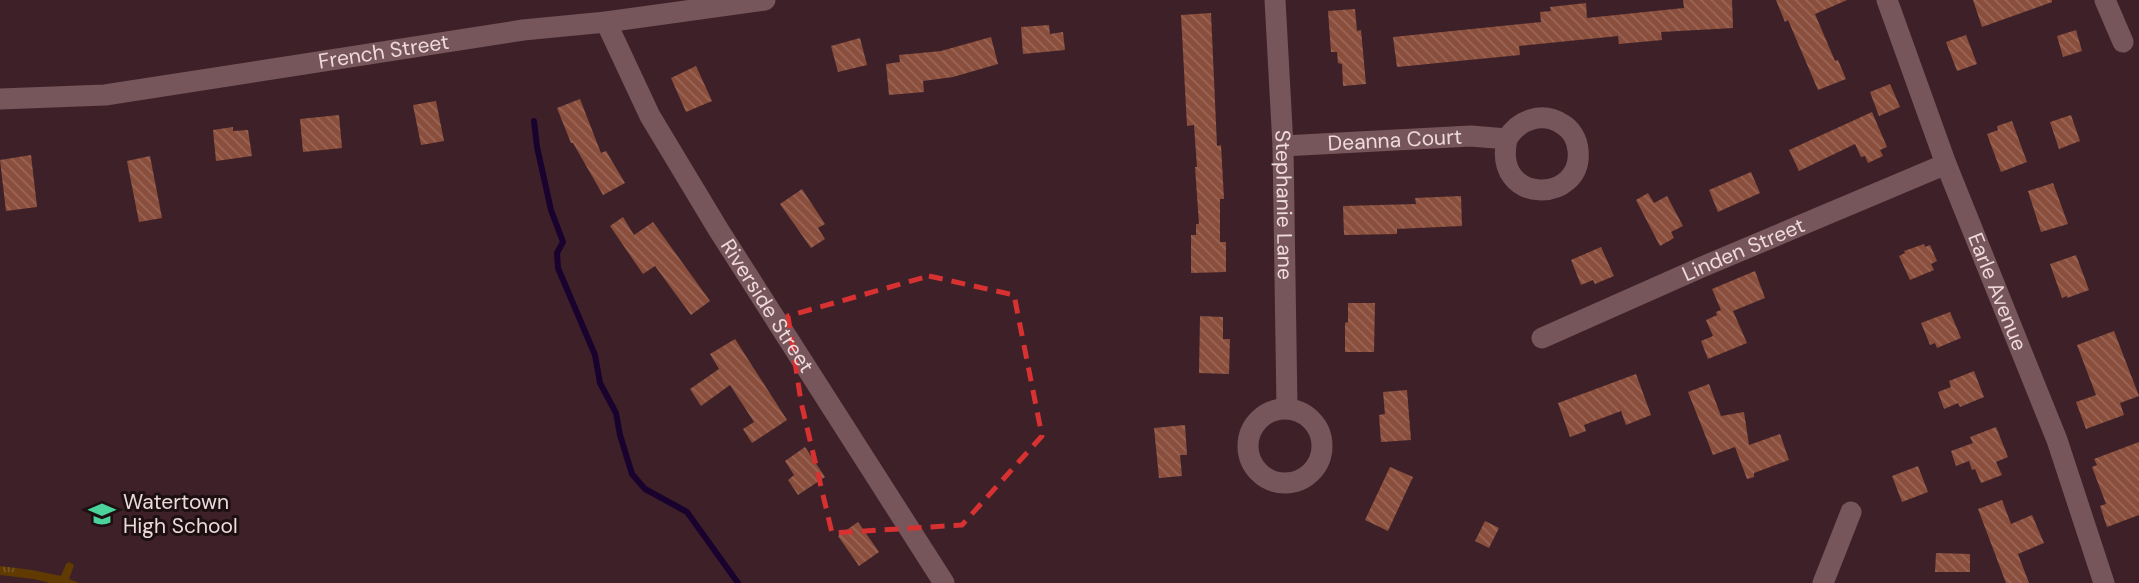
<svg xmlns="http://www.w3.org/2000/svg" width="2139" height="583" font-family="'DM Sans',sans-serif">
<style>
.grass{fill:url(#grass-tufts)}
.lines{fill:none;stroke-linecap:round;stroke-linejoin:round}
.stream{stroke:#1a022f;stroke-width:6}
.building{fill:url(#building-back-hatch)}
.minor{stroke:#76555b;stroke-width:21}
.marked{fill:none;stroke:#d73131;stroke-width:5;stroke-dasharray:14 9;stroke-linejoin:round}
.labels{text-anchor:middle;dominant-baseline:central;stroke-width:6;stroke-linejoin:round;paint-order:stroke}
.street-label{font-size:21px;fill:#eedadd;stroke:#1d1012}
.poi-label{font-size:21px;fill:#eedadd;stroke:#1d1012;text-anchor:start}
</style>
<defs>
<pattern id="grass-tufts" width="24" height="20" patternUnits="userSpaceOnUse" patternTransform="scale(1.75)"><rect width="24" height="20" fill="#603a00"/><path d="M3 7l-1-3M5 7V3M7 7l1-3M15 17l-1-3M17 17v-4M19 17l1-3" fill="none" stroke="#775625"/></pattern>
<pattern id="building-back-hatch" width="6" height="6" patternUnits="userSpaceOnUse" patternTransform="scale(1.75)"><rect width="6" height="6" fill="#8a4e3c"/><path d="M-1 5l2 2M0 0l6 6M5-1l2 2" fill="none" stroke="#9b6758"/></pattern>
</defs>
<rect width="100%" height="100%" fill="#3e2128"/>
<path class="grass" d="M69 562 74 565 69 579 79 583H50L34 579 0 575V566L32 570 61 576 66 564Z"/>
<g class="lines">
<path class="stream" d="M534 121 537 147 551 210 563 242 557 253 558 268 595 355 600 383 616 413 620 435 632 474 645 489 687 512 738 583"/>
</g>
<g class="building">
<path d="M1683 0H1732L1733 28 1661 32 1662 40 1619 44 1618 36 1519 46 1520 55 1397 67 1393 37 1541 22 1540 12 1551 11 1550 7 1586 3 1587 18 1684 8Z"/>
<path d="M1776 0H1847L1815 14 1835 61 1838 60 1846 79 1818 90 1788 20 1785 22Z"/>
<path d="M1973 0H2052V2L1982 27Z"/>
<path d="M1355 9 1357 31 1361 30 1366 84 1343 86 1342 64 1338 63 1337 52H1331L1328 11Z"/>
<path d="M1211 13 1217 146 1221 145 1224 199H1220V242H1226V272L1191 273V235H1196V224H1199L1195 167H1197L1194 125 1187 126 1181 15Z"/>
<path d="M1049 25 1050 34 1063 32 1065 50 1023 54 1021 27Z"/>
<path d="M2076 30 2082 51 2063 57 2057 36Z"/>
<path d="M1966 35 1977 64 1957 71 1946 42Z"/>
<path d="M991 37 998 64 953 77 923 81 924 92 889 95 886 64 900 62 899 55 941 51Z"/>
<path d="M860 38 867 65 838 72 831 46Z"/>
<path d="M696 66 712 101 686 112 671 78Z"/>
<path d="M1890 84 1900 107 1879 116 1870 92Z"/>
<path d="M580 99 601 153 606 151 625 183 603 195 573 143H571L557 108Z"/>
<path d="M436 101 444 141 421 145 413 105Z"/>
<path d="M1872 112 1887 147 1880 150 1883 156 1868 163 1865 156 1861 157 1855 144 1799 171 1789 150Z"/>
<path d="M339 115 342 148 303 152 300 119Z"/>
<path d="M2071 115 2080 141 2059 149 2050 122Z"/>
<path d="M2012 121 2027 162 2001 172 1987 134 1998 130 1997 126Z"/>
<path d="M233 127V131L248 130 252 156 216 161 213 130Z"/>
<path d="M31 155 37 207 6 211 0 160Z"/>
<path d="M150 156 162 218 139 222 127 161Z"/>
<path d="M1751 172 1760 193 1718 212 1709 190Z"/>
<path d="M2053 183 2068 224 2041 232 2028 191Z"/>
<path d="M802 189 825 224 818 228 825 239 811 248 780 204Z"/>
<path d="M1648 193 1654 203 1667 196 1683 226 1671 232 1674 238 1660 246 1636 200Z"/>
<path d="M1461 196 1462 226 1397 229V234L1344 235 1343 206 1416 204 1415 198Z"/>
<path d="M623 217 634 235 653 222 710 301 691 315 655 266 643 274 610 226Z"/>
<path d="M1924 244 1925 247 1930 245 1937 261 1931 264 1934 270 1910 280 1899 256 1905 253 1904 251Z"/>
<path d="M1601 247 1614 276 1595 284 1593 280 1581 285 1571 260Z"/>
<path d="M2076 255 2089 290 2067 298V296L2062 298 2050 264Z"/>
<path d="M1755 271 1765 298 1733 311 1747 343 1708 359 1701 341 1713 336 1706 320 1717 315 1716 312 1721 310 1712 289Z"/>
<path d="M1348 303H1375L1374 352H1345V323L1348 322Z"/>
<path d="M1950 312 1961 338 1937 348 1935 343 1930 345 1921 323Z"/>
<path d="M1200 316 1223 317V339H1230L1229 374 1199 373Z"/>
<path d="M2114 331 2139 396 2120 403 2124 415 2086 429 2076 402 2096 395 2077 345Z"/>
<path d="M735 339 787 420 752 443 743 429 754 422 730 385 701 406 690 389 719 369 710 354Z"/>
<path d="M1974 371 1984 397 1960 407 1958 403 1944 409 1938 392 1951 387 1949 381Z"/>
<path d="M1636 374 1651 415 1626 425 1621 411 1584 425 1586 431 1570 437 1558 403Z"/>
<path d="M1709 384 1721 416 1744 412 1749 445 1780 434 1789 460 1754 473V477L1747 479 1735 447 1713 455 1688 392Z"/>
<path d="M1407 390 1411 440 1381 442 1379 415 1385 414 1383 392Z"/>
<path d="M1185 425 1187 455H1180L1182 476 1159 478 1154 428Z"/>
<path d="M1996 427 2008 457 1996 462 2002 475 1981 483 1975 469 1972 470 1969 461 1956 466 1951 451 1973 443 1970 437Z"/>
<path d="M2139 442V515L2107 527 2100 506 2106 504 2092 467 2097 465 2094 459Z"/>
<path d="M805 447 825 477 798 495 788 480 794 475 785 461Z"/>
<path d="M1918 466 1928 492 1902 502 1892 476Z"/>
<path d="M1390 467 1413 477 1388 531 1365 520Z"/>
<path d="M2002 500 2011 524 2032 515 2044 543 2018 554 2029 583H2006L1978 509Z"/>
<path d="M1485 521 1499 528 1489 548 1475 541Z"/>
<path d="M858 522 879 552 859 566 838 536Z"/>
<path d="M1936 553 1970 554V572H1935Z"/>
</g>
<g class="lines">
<g class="minor">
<path id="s1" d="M1275 0 1283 146 1287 408"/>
<path id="s2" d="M1887 0 1946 164 2057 440 2104 583"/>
<path d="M2105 0 2123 42"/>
<path id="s3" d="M606 22 650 116 718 229 944 583"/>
<path id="s4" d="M0 99 105 95 523 30 606 22 765 0"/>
<path id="s5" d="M1283 146 1471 136 1507 139C1492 206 1584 204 1578 150 1577 139 1571 129 1562 124 1542 111 1518 120 1507 139"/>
<path id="s6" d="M1542 338 1702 267 1946 164"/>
<circle cx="1285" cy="446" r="37"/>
<path d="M1823 583 1851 512"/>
</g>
</g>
<path class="marked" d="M929 276 1014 295 1042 436 962 525 832 533 801 402 788 316Z"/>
<defs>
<g id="school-bare" transform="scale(2.1)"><path d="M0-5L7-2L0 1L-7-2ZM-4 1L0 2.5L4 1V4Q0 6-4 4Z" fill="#4cd39b" stroke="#1d1012" stroke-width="2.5" paint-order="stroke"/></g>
</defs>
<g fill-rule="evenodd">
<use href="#school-bare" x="102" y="514"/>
</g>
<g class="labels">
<g class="street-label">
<text stroke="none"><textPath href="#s4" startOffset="387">French Street</textPath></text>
<text stroke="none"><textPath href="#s5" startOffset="112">Deanna Court</textPath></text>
<text stroke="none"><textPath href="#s1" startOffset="205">Stephanie Lane</textPath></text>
<text stroke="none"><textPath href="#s6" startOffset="220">Linden Street</textPath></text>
<text stroke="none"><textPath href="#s2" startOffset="312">Earle Avenue</textPath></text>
<text stroke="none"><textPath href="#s3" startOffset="327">Riverside Street</textPath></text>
</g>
<g class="poi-label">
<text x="123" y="502">Watertown<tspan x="123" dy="24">High School</tspan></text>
</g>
</g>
</svg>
